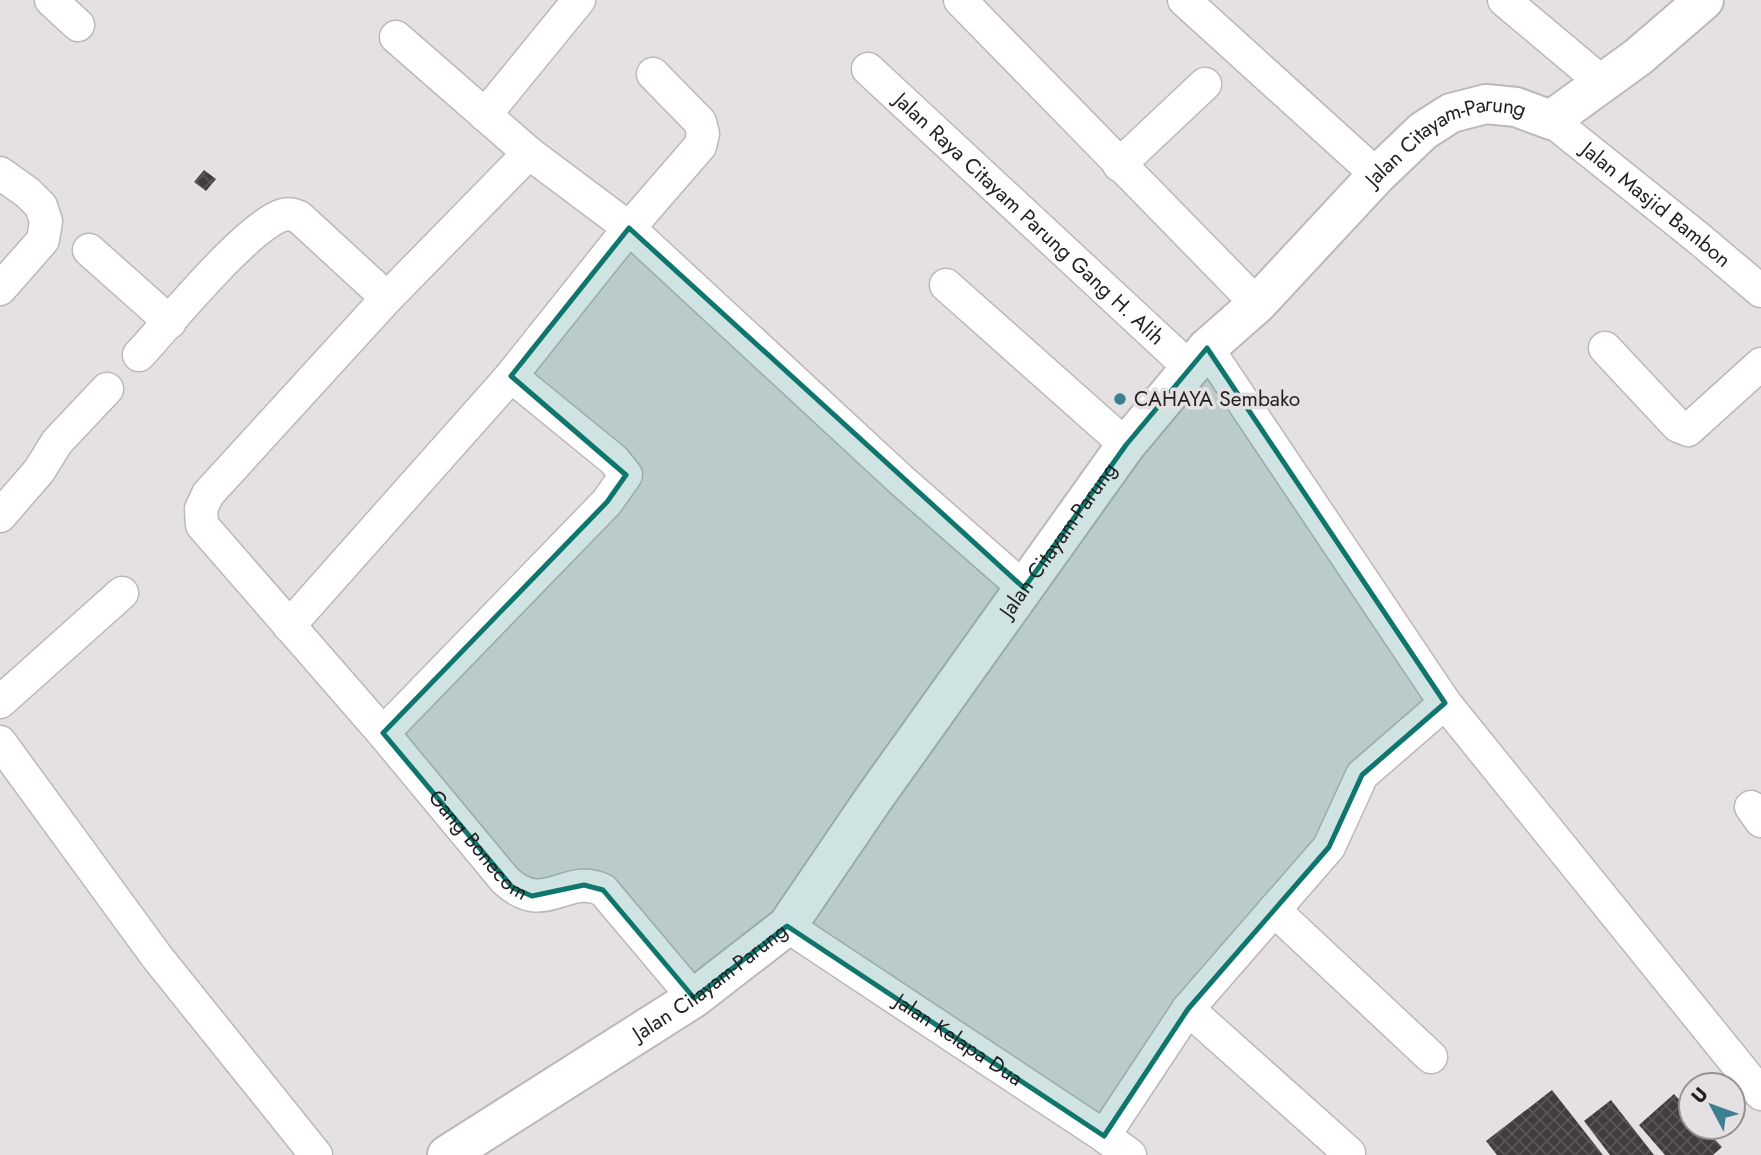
<svg xmlns="http://www.w3.org/2000/svg" width="1761" height="1155" font-family="Jost,sans-serif">
<style>
.building{fill:url(#building-cross-hatch)}
.lines{fill:none;stroke-linecap:round;stroke-linejoin:round}
.street-casing{stroke:#bcb7b9;stroke-width:35}
.secondary-casing{stroke:#bcb7b9;stroke-width:42}
.street{stroke:#fff;stroke-width:32}
.secondary{stroke:#fff;stroke-width:38}
.marked{fill:#0f766e;fill-opacity:0.2;stroke:#0f766e;stroke-width:5;stroke-linejoin:round}
.poi-dot{fill:#3d7e91;stroke:#e5e0e2;stroke-width:2.5}
.labels{text-anchor:middle;dominant-baseline:central;stroke-width:7;stroke-linejoin:round;paint-order:stroke}
.street-label{font-size:21px;fill:#211f20;stroke:#e5e0e2}
.poi-label{font-size:21px;fill:#211f20;stroke:#e5e0e2;text-anchor:start}
</style>
<defs>
<pattern id="building-cross-hatch" width="8" height="8" patternUnits="userSpaceOnUse" patternTransform="scale(1.75)"><rect width="8" height="8" fill="#413d3f"/><path d="M0 0l8 8M0 8l8-8" fill="none" stroke="#5a5658"/></pattern>
</defs>
<rect width="100%" height="100%" fill="#e5e0e2"/>
<g class="building">
<path d="M204 170 216 179 206 191 194 182Z"/>
<path d="M1552 1090 1603 1155H1497L1486 1141Z"/>
<path d="M1674 1094 1691 1113V1127H1703L1722 1147 1713 1155H1665L1639 1125Z"/>
<path d="M1611 1100 1654 1155H1610L1584 1121Z"/>
</g>
<g class="lines">
<g class="street-casing">
<g id="street">
<path d="M51 0 78 25"/>
<path d="M960 0 1257 304"/>
<path d="M1184 0 1377 175"/>
<path d="M1504 0 1604 84"/>
<path d="M396 37 529 153 629 228 901 480 1024 588"/>
<path id="s1" d="M868 69 1190 368"/>
<path d="M485 115 579 0"/>
<path id="s2" d="M1551 120 1697 237 1761 291"/>
<path id="s3" d="M529 153 387 298 208 494 201 509 202 525 383 733 505 880C545 918 566 872 603 890L694 998"/>
<path d="M1119 165 1205 84"/>
<path d="M0 173 28 193 41 206 46 221 43 240 0 289"/>
<path d="M89 250 170 322"/>
<path d="M946 285 1126 445"/>
<path d="M1207 348 1445 703 1761 1094"/>
<path d="M1605 348 1678 426 1688 430 1761 364"/>
<path d="M139 355C168 324 247 226 283 215 289 213 294 215 299 217L387 298"/>
<path d="M0 516 39 471 57 442 107 389"/>
<path d="M289 626 511 376 629 228 700 146 703 134 700 122 653 74"/>
<path d="M0 702 122 593"/>
<path d="M383 733 607 502 626 475 614 460 511 376"/>
<path d="M0 742 157 957 316 1155"/>
<path d="M1751 807 1761 821"/>
<path d="M1274 910 1431 1057"/>
<path id="s4" d="M787 926 1104 1136 1130 1155"/>
<path d="M1188 1009 1349 1153"/>
<path d="M1104 1136 1188 1009 1329 847 1362 775 1445 703"/>
</g>
</g>
<g class="secondary-casing">
<g id="secondary">
<path id="s5" d="M447 1155 694 998 787 926 872 801 1126 445 1207 348 1257 304 1377 175 1423 131 1451 113 1486 104 1516 107 1551 120 1638 57 1704 0"/>
</g>
</g>
<use href="#street" class="street"/>
<use href="#secondary" class="secondary"/>
</g>
<path class="marked" d="M629 228 1024 588 1126 445 1207 348 1445 703 1362 775 1329 847 1188 1009 1104 1136 787 926 694 998 603 890 584 885 532 896 513 888 383 733 607 502 626 475 511 376Z"/>
<circle class="poi-dot" cx="1120" cy="399" r="7"/>
<g class="labels">
<g class="street-label">
<text stroke="none"><textPath href="#s5" startOffset="1449">Jalan Citayam-Parung</textPath></text>
<text stroke="none"><textPath href="#s2" startOffset="135">Jalan Masjid Bambon</textPath></text>
<text stroke="none"><textPath href="#s1" startOffset="220">Jalan Raya Citayam Parung Gang H. Alih</textPath></text>
<text stroke="none"><textPath href="#s5" startOffset="882">Jalan Citayam-Parung</textPath></text>
<text stroke="none"><textPath href="#s3" startOffset="924">Gang Bonecom</textPath></text>
<text stroke="none"><textPath href="#s5" startOffset="315">Jalan Citayam-Parung</textPath></text>
<text stroke="none"><textPath href="#s4" startOffset="206">Jalan Kelapa Dua</textPath></text>
</g>
<g class="poi-label">
<text x="1134" y="399">CAHAYA Sembako</text>
</g>
</g>
<g transform="translate(1712 1106) rotate(311)"><circle r="33" fill="#e5e0e2" stroke="#979394" stroke-width="2"/>
<path d="M0-5L12 26L0 18L-12 26Z" fill="#3d7e91"/>
<text y="-10" font-size="19" font-weight="bold" text-anchor="middle" fill="#211f20">U</text>
</g>
</svg>
